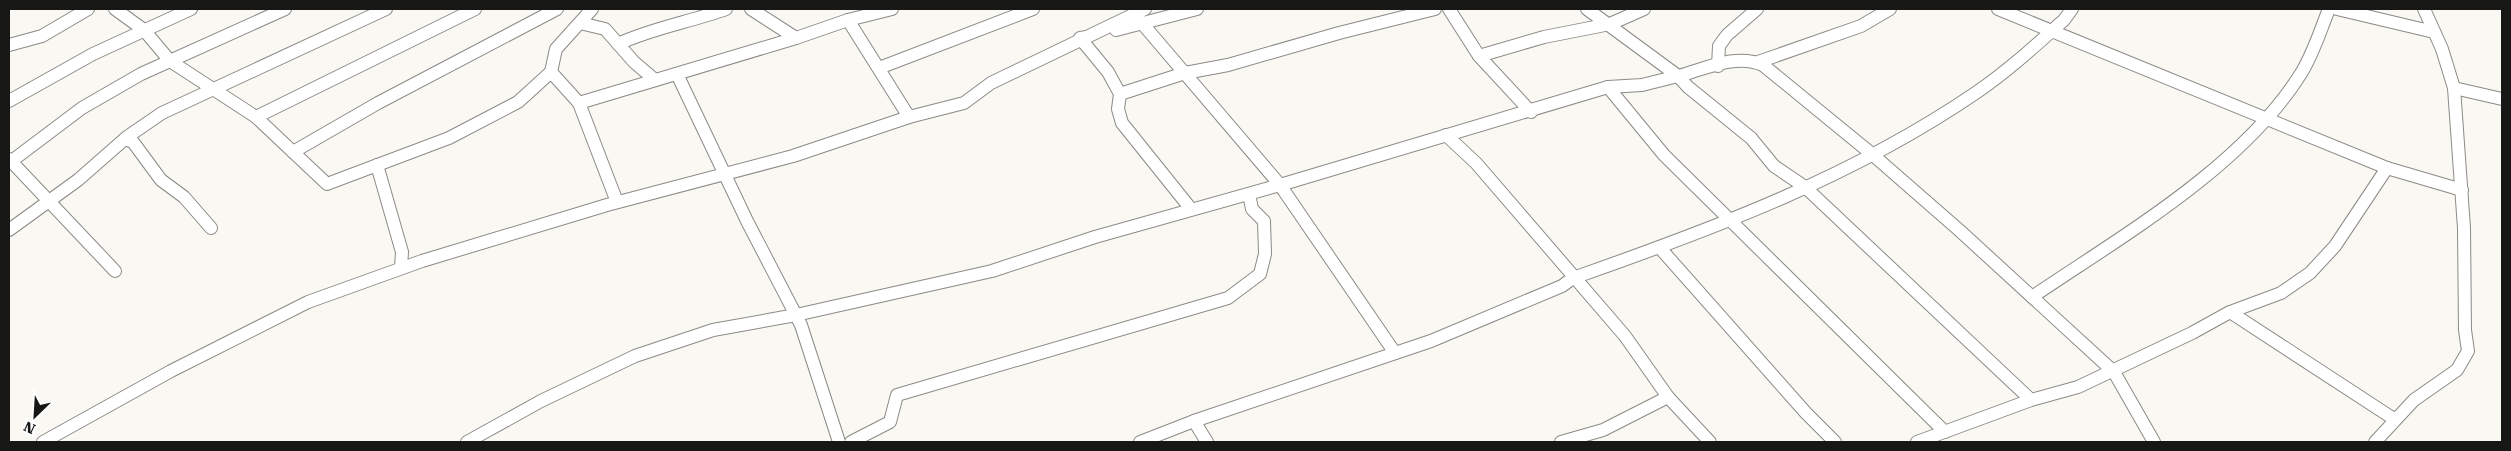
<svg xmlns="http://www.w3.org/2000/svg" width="2511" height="451" font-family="'Roboto Serif',serif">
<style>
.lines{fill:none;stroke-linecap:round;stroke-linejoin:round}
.minor-casing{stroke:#8c8a86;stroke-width:14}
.minor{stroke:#fff;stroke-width:12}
</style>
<rect width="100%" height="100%" fill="#faf8f3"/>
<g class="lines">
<g class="minor-casing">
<g id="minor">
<path d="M115 9 144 30 170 61 256 117 327 184 449 138 518 102 551 72 579 103 796 38 848 20 892 9"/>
<path d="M751 9 796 38"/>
<path d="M1449 9 1479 56"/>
<path d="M1587 9 1678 76C1705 69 1736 53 1763 65L1873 155 1959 230 2114 372 2154 442"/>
<path d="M1998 9 2387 168 2462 190"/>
<path d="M2337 9 2434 32"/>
<path d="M848 20 909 117"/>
<path d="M580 23 605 29 634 62 655 80"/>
<path d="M1116 30 1197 9"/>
<path d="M1087 37 1080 38 1108 72 1120 94 1118 109 1122 123 1191 209"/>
<path d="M618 44C652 28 690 22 726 9"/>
<path d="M9 45 42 36 88 9"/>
<path d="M1758 62 1861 26 1890 9"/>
<path d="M1718 66 1719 46 1727 35 1757 9"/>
<path d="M879 68 1033 9"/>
<path d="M551 72 556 49 592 9"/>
<path d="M677 74 747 221 801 325 839 442"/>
<path d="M1608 87 1664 155 1945 432"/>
<path d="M2454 88 2502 99"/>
<path d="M1120 94 1185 73 1228 65 1339 33 1435 9"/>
<path d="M9 101 93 54 191 9"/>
<path d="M579 103 617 202"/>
<path d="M1531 112 1479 56 1544 37 1610 24 1644 9"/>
<path d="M256 117 475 9"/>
<path d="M1446 135 1476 163 1625 336 1668 397 1710 442"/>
<path d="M125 139 133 142 161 180 184 197 211 228"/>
<path d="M293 152 378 103 557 9"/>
<path d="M9 159 115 271"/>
<path d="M9 163 82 108 141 74 285 9"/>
<path d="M377 165 402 252 401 268"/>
<path d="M9 230 78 180 127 137 162 113 386 9"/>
<path d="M1660 248 1806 413 1835 442"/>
<path d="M2032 297C2122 236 2241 168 2300 75 2313 55 2320 31 2329 9"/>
<path d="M2230 312 2394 419"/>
<path d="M1395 353 1280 185 1608 87 1642 85 1678 76 1688 87 1751 138 1774 166 1805 187 2031 400"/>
<path d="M1194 421 1207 442"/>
<path d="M43 442 171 371 308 302 422 261 607 205 793 156 909 117 964 103 991 83 1145 9"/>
<path d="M467 442 541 401 635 356 713 330 796 315 992 271 1095 237 1280 185 1135 15"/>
<path d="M851 442 890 422 897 395 1228 298 1260 274 1265 254 1264 221 1252 209 1249 194"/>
<path d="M1140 442 1194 421 1431 341 1562 286 1573 278C1713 229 1853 177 1977 92 2008 71 2036 45 2064 20L2072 9"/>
<path d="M1561 442 1603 430 1668 397"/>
<path d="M1917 442 2031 400 2078 387 2192 333 2230 312 2281 293 2310 273 2335 246 2387 168"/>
<path d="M2375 442 2414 400 2457 370 2468 351 2465 330 2464 228 2454 88 2442 49 2424 9"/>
</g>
</g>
<use href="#minor" class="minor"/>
</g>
<rect width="2511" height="451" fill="none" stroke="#171715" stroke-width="20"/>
<g transform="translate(35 416) rotate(205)" stroke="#ffffff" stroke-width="4" paint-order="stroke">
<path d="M0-4L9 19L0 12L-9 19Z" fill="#171715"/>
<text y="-8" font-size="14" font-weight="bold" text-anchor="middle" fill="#171715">N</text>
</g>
</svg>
